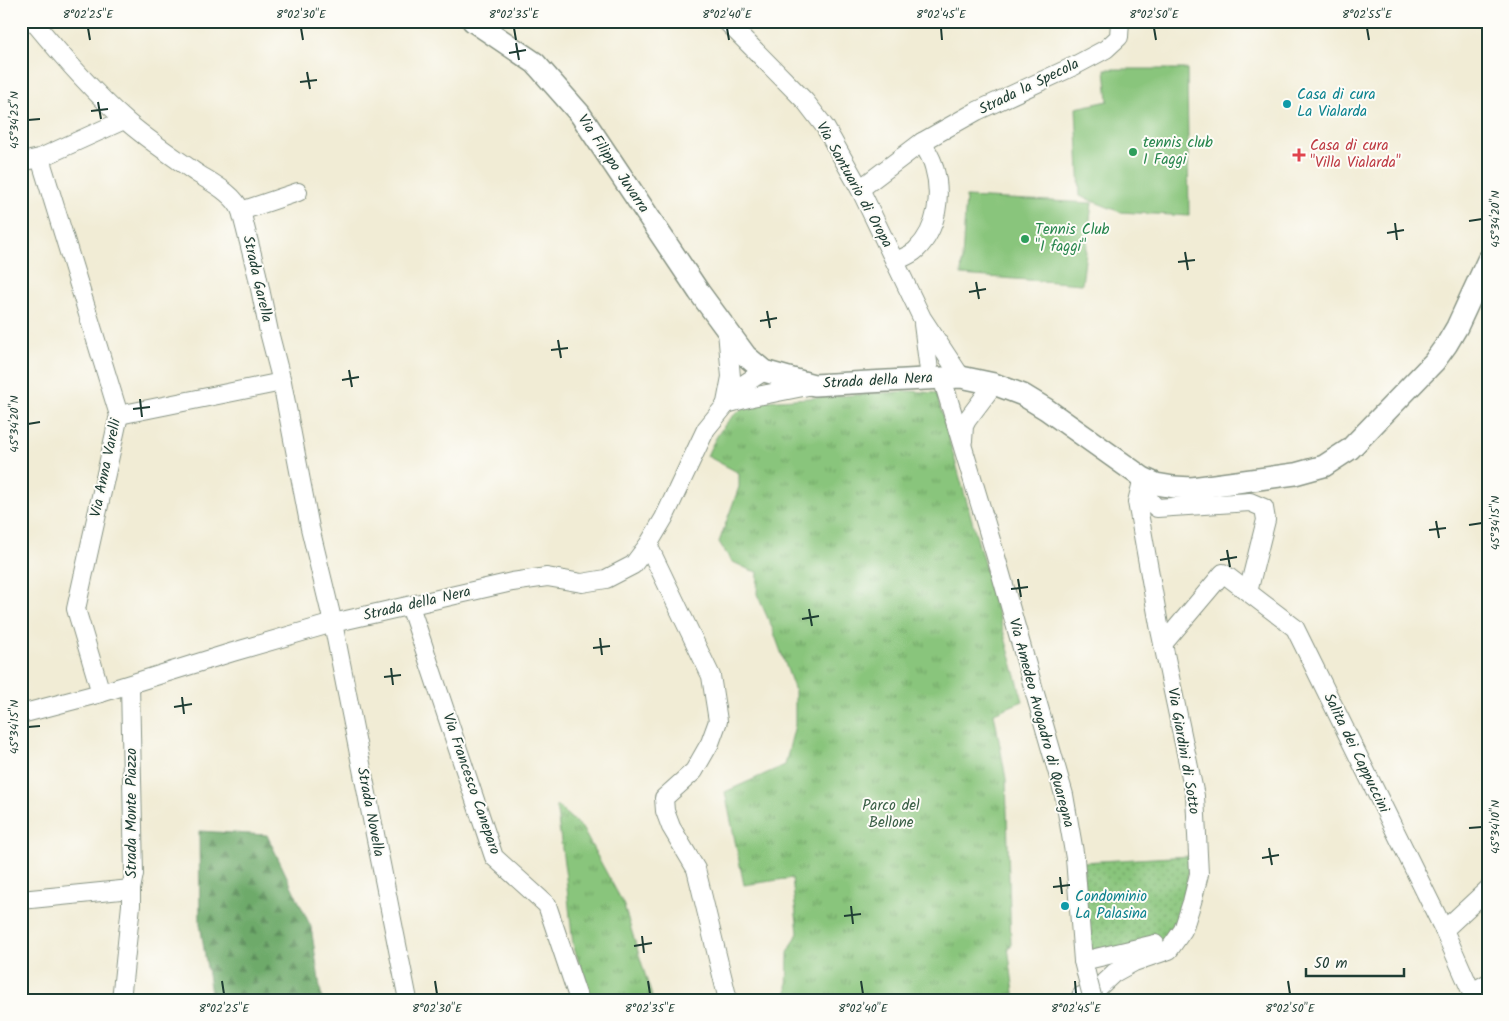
<svg xmlns="http://www.w3.org/2000/svg" width="1509" height="1021" font-family="Kalam,sans-serif">
<style>
.grass{fill:url(#grass-dots);stroke:#548158}
.forest{fill:url(#forest-firs);stroke:#467450}
.park{fill:url(#park-tufts);stroke:#548158}
.pitch{fill:#89c57b;stroke:#548158}
.lines{fill:none;stroke-linecap:round;stroke-linejoin:round}
.minor-casing{stroke:#889484;stroke-width:20}
.major-casing{stroke:#889484;stroke-width:24}
.minor{stroke:#fff;stroke-width:18}
.major{stroke:#fff;stroke-width:21}
.minor-bridge-casing{stroke:#889484;stroke-width:20;stroke-linecap:butt}
.minor-bridge{stroke:#fff;stroke-width:18}
.ticks{fill:none;stroke:#1f3d34;stroke-width:2}
.culture-dot{fill:#0f9aa8;stroke:#fdfcf7;stroke-width:2}
.leisure-dot{fill:#2e9e5b;stroke:#fdfcf7;stroke-width:2}
.health-dot{fill:#e0444e;stroke:#fdfcf7;stroke-width:2}
.labels{text-anchor:middle;dominant-baseline:central;stroke-width:4;stroke-linejoin:round;paint-order:stroke}
.street-label{font-size:15px;fill:#1f3d34;stroke:#fdfcf7}
.culture-label{font-size:15px;fill:#0d838f;stroke:#fdfcf7;text-anchor:start}
.leisure-label{font-size:15px;fill:#27864d;stroke:#fdfcf7;text-anchor:start}
.health-label{font-size:15px;fill:#be3a42;stroke:#fdfcf7;text-anchor:start}
.park-label{font-size:15px;fill:#3a5f46;stroke:#fdfcf7}
.neatline{fill:none;stroke:#1f3d34;stroke-width:2}
.ticks-label{font-size:12px;text-anchor:middle;fill:#1f3d34}
</style>
<defs>
<pattern id="grass-dots" width="8" height="8" patternUnits="userSpaceOnUse" patternTransform="scale(1.25)"><rect width="8" height="8" fill="#89c57b"/><path d="M2 2h.1M6 6h.1" fill="none" stroke="#6fa166" stroke-width="1.8" stroke-linecap="round"/></pattern>
<pattern id="forest-firs" width="22" height="20" patternUnits="userSpaceOnUse" patternTransform="scale(1.25)"><rect width="22" height="20" fill="#6eaa6b"/><path d="M5 1l3.5 6h-7zM16 11l3.5 6h-7z" fill="#5a8c59"/></pattern>
<pattern id="park-tufts" width="24" height="20" patternUnits="userSpaceOnUse" patternTransform="scale(1.25)"><rect width="24" height="20" fill="#89c57b"/><path d="M3 7l-1-3M5 7V3M7 7l1-3M15 17l-1-3M17 17v-4M19 17l1-3" fill="none" stroke="#6fa166"/></pattern>
</defs>
<rect width="100%" height="100%" fill="#fdfcf7"/>
<filter id="ink" filterUnits="userSpaceOnUse"><feTurbulence type="fractalNoise" baseFrequency=".02" numOctaves="2"/><feDisplacementMap in="SourceGraphic" scale="10" xChannelSelector="R" yChannelSelector="G"/><feConvolveMatrix kernelMatrix="1 2 1 2 8 2 1 2 1" color-interpolation-filters="sRGB"/></filter>
<filter id="wash" filterUnits="userSpaceOnUse"><feTurbulence type="fractalNoise" baseFrequency=".0096" numOctaves="4" result="noise"/><feDisplacementMap in="SourceGraphic" scale="20" xChannelSelector="R" yChannelSelector="G"/><feGaussianBlur stdDeviation="1.12" result="paint"/><feColorMatrix in="noise" values="0 0 0 0 0 0 0 0 0 0 0 0 0 0 0 0 0 1.4 0 .05"/><feComposite in="paint" operator="in"/></filter>
<g filter="url(#wash)">
<rect width="100%" height="100%" fill="#f1ecd5"/>
<path class="grass" d="M1190 856 1184 906 1164 943 1088 954 1082 862Z"/>
<path class="forest" d="M199 831 267 835 311 927 322 1000H212L200 924Z"/>
<g class="park">
<path d="M910 391 936 393 1023 701 994 713 1006 779 1011 946 1008 947 1015 1000H792L787 993 788 953 798 933 792 878 744 885 725 792 785 765 795 725V691L773 630 757 594 758 572 750 570 731 561 719 542 739 487V473L707 456C714 439 726 419 742 409 748 405 758 404 765 401Z"/>
<path d="M556 805 582 828 623 903 653 1000H592L573 945 566 878Z"/>
</g>
<g class="pitch">
<path d="M1105 69H1187L1189 216 1120 212 1080 196 1076 108 1108 101Z"/>
<path d="M966 197 1092 203 1082 284 961 275Z"/>
</g>
</g>
<g filter="url(#ink)">
<g class="lines">
<g class="minor-casing">
<g id="minor">
<path d="M33 21C61 55 91 90 124 119 146 139 171 155 195 172 210 182 234 193 241 211L257 274 269 332 282 382 310 528 333 623 408 1000"/>
<path d="M726 21 805 101 825 127 860 189 922 318 961 377"/>
<path d="M40 158 119 415 76 609 101 693"/>
<path d="M21 162 40 158 124 120"/>
<path d="M860 189 922 142 977 111 1074 66 1106 49 1119 37 1120 21"/>
<path d="M241 211 298 192"/>
<path d="M896 261C902 258 911 255 916 250 938 229 942 194 934 167 932 158 926 150 922 142"/>
<path d="M923 324 930 378"/>
<path d="M942 378 996 557 1064 795 1075 858 1083 961 1086 973"/>
<path d="M726 403 731 377 727 331"/>
<path d="M726 404 752 397 813 385"/>
<path d="M119 415 282 382"/>
<path d="M963 441 964 426 967 420 994 384"/>
<path d="M1144 481C1146 493 1147 500 1157 508L1250 502 1264 508 1266 520 1248 592"/>
<path d="M648 545 711 676 718 721 710 743 694 771 664 798 665 811 671 827 696 869 728 1000"/>
<path d="M410 606 494 857 547 905 579 1000"/>
<path d="M1163 644 1223 573 1295 628 1444 930 1475 1000"/>
<path d="M21 714 101 693 233 652 333 623 512 582 547 577 582 583 606 579 633 565 648 545 664 518 706 429 741 386 764 371"/>
<path d="M21 900 131 889"/>
<path d="M1444 930 1488 889"/>
<path d="M1083 961 1155 944"/>
<path d="M1098 988 1114 973 1134 962 1169 950 1183 930 1192 902 1199 874 1195 796 1159 625 1137 502 1143 478"/>
<path d="M1472 992 1488 983"/>
<path d="M121 1000 131 905V889L134 874 130 685"/>
<path d="M1082 1000 1081 996 1084 995"/>
</g>
</g>
<g class="major-casing">
<path id="major" d="M473 21 535 63 580 114 699 292 746 356 764 371 814 385 961 377 994 384 1023 395 1046 409 1143 478 1156 484 1174 487 1192 488 1295 474 1324 466 1350 449 1434 362 1447 344 1457 327 1488 260"/>
</g>
<use href="#minor" class="minor"/>
<use href="#major" class="major"/>
<g class="minor-bridge-casing">
<path id="minor-bridge" d="M1086 973 1093 1000"/>
</g>
<use href="#minor-bridge" class="minor-bridge"/>
</g>
</g>
<path class="ticks" d="M88 28 90 40M301 28 303 40M514 28 516 40M727 28 729 40M941 28 942 40M1154 28 1156 40M1367 28 1369 40M516 43 519 60M509 53 526 50M307 72 310 89M300 82 317 80M98 102 101 119M91 111 108 109M28 120 40 119M1469 221 1482 219M1395 223 1397 240M1387 233 1404 230M1185 252 1188 270M1178 262 1195 260M976 282 979 299M969 292 986 289M767 311 770 328M760 321 777 318M558 340 561 358M551 350 568 348M349 370 352 387M342 380 359 377M140 399 142 417M133 409 150 407M28 424 40 422M1436 521 1439 538M1469 525 1482 523M1429 530 1446 528M1227 550 1230 567M1220 560 1237 557M1018 579 1021 597M1011 589 1028 587M809 609 812 626M802 619 819 616M600 638 602 655M593 648 610 646M391 668 393 685M384 677 401 675M182 697 184 714M174 707 192 704M28 727 40 726M1469 828 1482 827M1269 848 1272 865M1262 858 1279 855M1060 877 1062 894M1053 887 1070 885M851 906 853 924M844 916 861 914M642 936 644 953M634 946 652 943M222 981 224 994M435 981 437 994M648 981 650 994M861 981 863 994M1075 981 1076 994M1288 981 1290 994"/>
<g class="culture-dot">
<circle cx="1287" cy="104" r="5"/>
<circle cx="1065" cy="906" r="5"/>
</g>
<g class="leisure-dot">
<circle cx="1133" cy="152" r="5"/>
<circle cx="1025" cy="239" r="5"/>
</g>
<path class="health-dot" d="M1296.5 147.5h5v5h5v5h-5v5h-5v-5h-5v-5h5z"/>
<g class="labels">
<g class="street-label">
<text transform="translate(1029 87) rotate(-26)">Strada la Specola</text>
<text transform="translate(613 164) rotate(56)">Via Filippo Juvarra</text>
<text transform="translate(854 185) rotate(61)">Via Santuario di Oropa</text>
<text transform="translate(257 279) rotate(77)">Strada Garella</text>
<text transform="translate(878 381) rotate(-3)">Strada della Nera</text>
<text transform="translate(106 468) rotate(-78)">Via Anna Varelli</text>
<text transform="translate(417 604) rotate(-13)">Strada della Nera</text>
<text transform="translate(1041 723) rotate(75)">Via Amedeo Avogadro di Quaregna</text>
<text transform="translate(1183 751) rotate(80)">Via Giardini di Sotto</text>
<text transform="translate(1356 753) rotate(64)">Salita dei Cappuccini</text>
<text transform="translate(471 784) rotate(71)">Via Francesco Caneparo</text>
<text transform="translate(370 812) rotate(79)">Strada Novella</text>
<text transform="translate(132 813) rotate(-90)">Strada Monte Piazzo</text>
</g>
<g class="culture-label">
<text x="1297" y="95">Casa di cura<tspan x="1297" dy="17">La Vialarda</tspan></text>
<text x="1075" y="897">Condominio<tspan x="1075" dy="17">La Palasina</tspan></text>
</g>
<g class="leisure-label">
<text x="1143" y="143">tennis club<tspan x="1143" dy="17">I Faggi</tspan></text>
<text x="1035" y="230">Tennis Club<tspan x="1035" dy="17">"I faggi"</tspan></text>
</g>
<g class="health-label">
<text x="1310" y="146">Casa di cura<tspan x="1310" dy="17">"Villa Vialarda"</tspan></text>
</g>
<g class="park-label">
<text x="891" y="806">Parco del<tspan x="891" dy="17">Bellone</tspan></text>
</g>
</g>
<rect width="1509" height="1021" fill="none" stroke="#fdfcf7" stroke-width="55"/>
<path d="M1306 968v8h98v-8" fill="none" stroke="#1f3d34" stroke-width="2.5"/>
<text x="1314" y="968" font-size="15" fill="#1f3d34" stroke="#fdfcf7" stroke-width="4" paint-order="stroke">50 m</text>
<rect x="28" y="28" width="1454" height="966" class="neatline"/>
<g class="ticks-label">
<text x="88" y="18">8°02'25"E</text>
<text x="301" y="18">8°02'30"E</text>
<text x="514" y="18">8°02'35"E</text>
<text x="727" y="18">8°02'40"E</text>
<text x="941" y="18">8°02'45"E</text>
<text x="1154" y="18">8°02'50"E</text>
<text x="1367" y="18">8°02'55"E</text>
<text transform="translate(14 120) rotate(-90)" y="4">45°34'25"N</text>
<text transform="translate(1495 219) rotate(-90)" y="4">45°34'20"N</text>
<text transform="translate(14 424) rotate(-90)" y="4">45°34'20"N</text>
<text transform="translate(1495 523) rotate(-90)" y="4">45°34'15"N</text>
<text transform="translate(14 727) rotate(-90)" y="4">45°34'15"N</text>
<text transform="translate(1495 827) rotate(-90)" y="4">45°34'10"N</text>
<text x="224" y="1012">8°02'25"E</text>
<text x="437" y="1012">8°02'30"E</text>
<text x="650" y="1012">8°02'35"E</text>
<text x="863" y="1012">8°02'40"E</text>
<text x="1076" y="1012">8°02'45"E</text>
<text x="1290" y="1012">8°02'50"E</text>
</g>
</svg>
